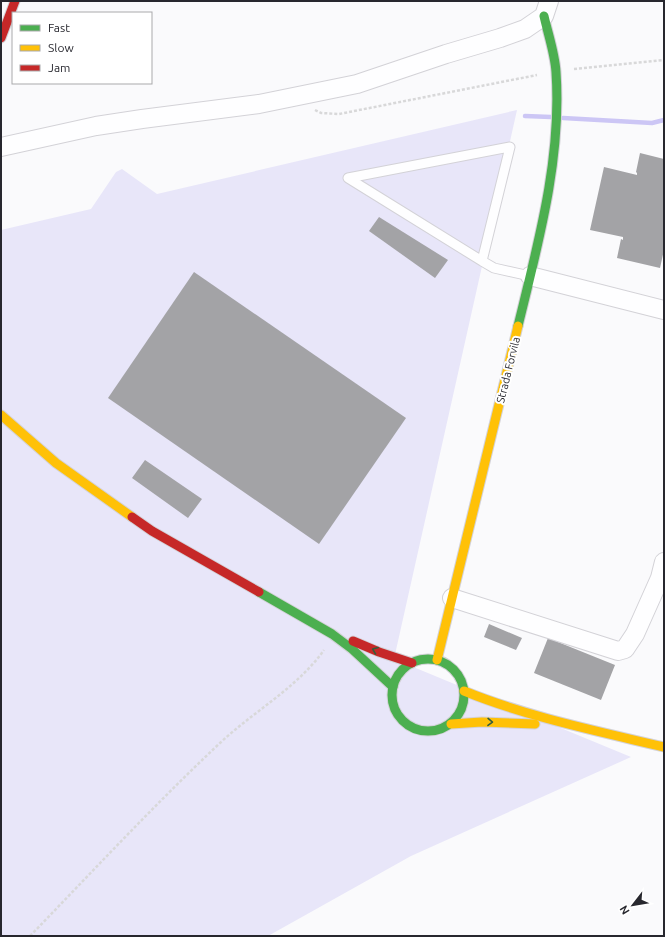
<svg xmlns="http://www.w3.org/2000/svg" width="665" height="937" font-family="Ubuntu,sans-serif">
<style>
.green{fill:#e8e6f9}
.lines{fill:none;stroke-linecap:round;stroke-linejoin:round}
.stream{stroke:#ccc6f5;stroke-width:4.5}
.building{fill:#a3a3a6}
.lane-casing{stroke:#d3d2d7;stroke-width:11}
.street-casing{stroke:#d3d2d7;stroke-width:20}
.fast-casing{stroke:#d3d2d7;stroke-width:11}
.slow-casing{stroke:#d3d2d7;stroke-width:11}
.jam-casing{stroke:#d3d2d7;stroke-width:11}
.path{stroke:#d8d8d9;stroke-width:2.5;stroke-dasharray:3 2;stroke-linecap:butt}
.lane{stroke:#fefeff;stroke-width:9}
.street{stroke:#fefeff;stroke-width:18}
.fast{stroke:#4caf50;stroke-width:9}
.slow{stroke:#ffc107;stroke-width:9}
.jam{stroke:#c62828;stroke-width:9}
.oneway{stroke:#365d3c}
.labels{text-anchor:middle;dominant-baseline:central;stroke-width:4;stroke-linejoin:round;paint-order:stroke}
.street-label{font-size:11px;fill:#27272e;stroke:#fff}
</style>
<rect width="100%" height="100%" fill="#fafafc"/>
<path class="green" d="M517 110 394 659 631 757 411 856 268 936H1V230L91 209 116 172 122 169 157 194Z"/>
<g class="lines">
<g class="stream">
<path d="M525 116 551 117"/>
<path d="M563 118 652 123 664 120"/>
</g>
</g>
<g class="building">
<path d="M640 153 664 159V246L663 249 664 250 660 268 617 258 621 239 623 240V237L590 230 604 167 637 175V173L636 172Z"/>
<path d="M379 217 448 260 435 278 369 231Z"/>
<path d="M194 272 406 418 319 544 108 398Z"/>
<path d="M145 460 202 499 188 518 132 478Z"/>
<path d="M489 624 522 638 516 650 484 637Z"/>
<path d="M548 638 615 665 601 700 534 673Z"/>
</g>
<g class="lines">
<g class="lane-casing">
<path id="lane" d="M482 261 510 147 348 178 482 261 494 268 530 276"/>
</g>
<g class="street-casing">
<g id="street">
<path d="M1 147 96 126 142 119 259 104 357 84 446 54 500 38 525 29 544 16 549 1"/>
<path d="M530 276 664 310"/>
<path d="M452 598 618 651 625 649 635 634 660 578 664 562"/>
</g>
</g>
<g class="fast-casing">
<g id="fast">
<path d="M518 326C538 244 562 158 556 72 555 54 548 34 544 16"/>
<path d="M259 592 332 634 352 649 393 687"/>
<circle cx="428" cy="695" r="36"/>
</g>
</g>
<g class="slow-casing">
<g id="slow">
<path d="M1 415 56 463 132 517"/>
<path d="M437 660 518 326"/>
<path d="M464 691C528 717 597 731 664 747"/>
<path d="M451 724 482 722 535 724"/>
</g>
</g>
<g class="jam-casing">
<g id="jam">
<path d="M1 38 15 1"/>
<path d="M132 517 152 531 259 592"/>
<path d="M353 641 379 652 412 663"/>
</g>
</g>
<g class="path">
<path d="M574 69 664 60"/>
<path d="M315 110 321 113 339 114 537 75"/>
<path d="M30 936C93 871 154 805 220 743 254 711 297 688 324 650"/>
</g>
<use href="#lane" class="lane"/>
<use href="#street" class="street"/>
<use href="#fast" class="fast"/>
<use href="#slow" class="slow"/>
<use href="#jam" class="jam"/>
</g>
<defs><path id="oneway-chevron" d="M-2-3.5L2.5 0L-2 3.5" fill="none" stroke-width="1.6" stroke-linecap="round" stroke-linejoin="round"/></defs>
<g class="oneway">
<use href="#oneway-chevron" transform="translate(375 650) rotate(-158)"/>
<use href="#oneway-chevron" transform="translate(490 722) rotate(1)"/>
</g>
<g class="labels">
<g class="street-label">
<text transform="translate(508 370) rotate(-76)">Strada Forvila</text>
</g>
</g>
<rect width="665" height="937" fill="none" stroke="#27272e" stroke-width="4"/>
<rect x="12" y="12" width="140" height="72" fill="#ffffff" stroke="#a9a9ab"/>
<rect x="20" y="25" width="20" height="6" fill="#4caf50" stroke="#a9a9ab"/>
<text x="48" y="32" font-size="12" fill="#27272e">Fast</text>
<rect x="20" y="45" width="20" height="6" fill="#ffc107" stroke="#a9a9ab"/>
<text x="48" y="52" font-size="12" fill="#27272e">Slow</text>
<rect x="20" y="65" width="20" height="6" fill="#c62828" stroke="#a9a9ab"/>
<text x="48" y="72" font-size="12" fill="#27272e">Jam</text>
<g transform="translate(633 905) rotate(239)" stroke="#ffffff" stroke-width="3" paint-order="stroke">
<path d="M0-3L7 15L0 10L-7 15Z" fill="#27272e"/>
<text y="-6" font-size="11" font-weight="bold" text-anchor="middle" fill="#27272e">N</text>
</g>
</svg>
